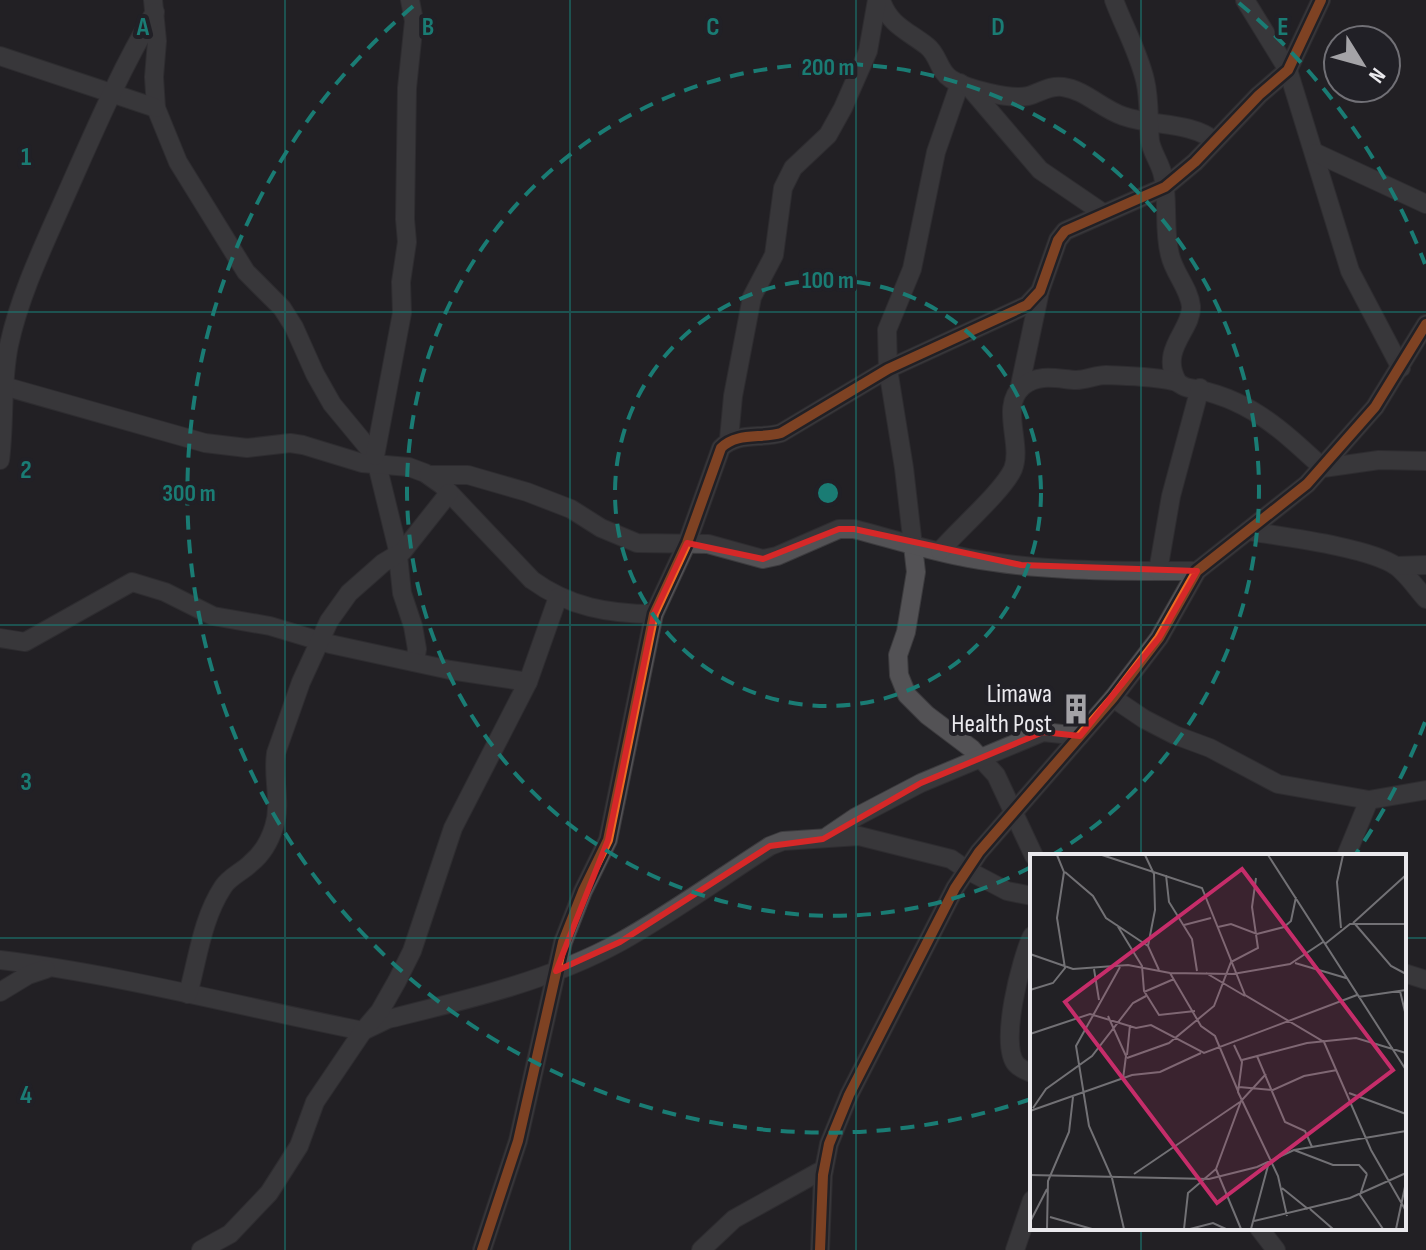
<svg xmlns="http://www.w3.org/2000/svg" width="1426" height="1250" font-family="'Sofia Sans Condensed',sans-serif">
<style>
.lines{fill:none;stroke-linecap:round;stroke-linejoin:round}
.minor-casing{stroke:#3c3b3e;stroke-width:20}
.minor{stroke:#535255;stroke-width:18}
.cycleway-casing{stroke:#212026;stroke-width:15}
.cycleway{stroke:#ed6a23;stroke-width:10}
.marked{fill:none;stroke:#d62828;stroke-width:6;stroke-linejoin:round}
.grid{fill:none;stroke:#1a7c74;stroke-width:2;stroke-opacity:0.55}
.ring{fill:none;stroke:#1a7c74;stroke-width:4;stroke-dasharray:14 10}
.labels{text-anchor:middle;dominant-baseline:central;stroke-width:8;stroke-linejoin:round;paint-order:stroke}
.poi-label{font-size:26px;fill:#eae9ed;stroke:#212026;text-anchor:end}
.inset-road{fill:none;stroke:#727175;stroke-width:2}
.view{fill:#c62d6a;fill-opacity:0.15;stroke:#c62d6a;stroke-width:4}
.inset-edge{fill:none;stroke:#eae9ed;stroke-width:4}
.grid-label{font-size:26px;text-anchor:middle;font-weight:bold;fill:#1a7c74;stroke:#212026;stroke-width:8;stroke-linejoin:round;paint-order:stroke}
.centre{fill:#1a7c74;stroke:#212026;stroke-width:4}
.ring-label{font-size:24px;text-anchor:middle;font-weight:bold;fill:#1a7c74;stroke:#212026;stroke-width:8;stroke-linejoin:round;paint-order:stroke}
</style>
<rect width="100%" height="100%" fill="#222125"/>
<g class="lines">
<g class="minor-casing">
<g id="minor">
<path d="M153 0 157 41 154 77 156 108 178 162 246 272 282 308 294 327 315 374 332 404 375 456 397 546 402 593 413 626 417 649 415 662"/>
<path d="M881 0C889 25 908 31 927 46 939 55 938 71 951 79 966 89 1011 100 1028 96 1040 93 1049 85 1063 87 1085 90 1102 109 1123 116 1154 127 1189 121 1215 141"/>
<path d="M1114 0C1124 27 1138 51 1145 80 1150 100 1148 121 1150 141 1152 153 1161 164 1163 176 1169 202 1163 229 1170 255 1174 273 1189 288 1191 306 1193 329 1159 349 1177 381"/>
<path d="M1245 0 1288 70 1350 271 1401 368"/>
<path d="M0 56 156 108"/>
<path d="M960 83 936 152 912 269 887 330 888 369 904 468 916 572 906 632 898 655 899 675 907 695 927 715 972 749 996 775 1034 856"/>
<path d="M970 88 1040 170 1103 213"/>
<path d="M1316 153 1426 204"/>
<path d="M0 385 205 443 247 448 290 443 303 445 362 463 409 467 425 473 442 485 532 580C569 607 609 614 654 614"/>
<path d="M1019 390 1040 291"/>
<path d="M729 439 733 396 752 297 774 255 783 188 793 168 828 135 843 108 868 51 877 0"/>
<path d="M375 456 402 313 401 282 407 242 405 219 407 88 414 21 410 0"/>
<path d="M0 460C5 422 1 384 9 345 20 294 44 245 65 197 93 134 120 70 155 12"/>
<path d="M428 475H468L527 492 571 509 601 528 637 543 708 544 763 559 777 556 839 529H854C892 539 930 551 968 558 1043 572 1121 571 1197 571"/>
<path d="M1248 531C1284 537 1368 547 1396 566 1407 574 1417 589 1426 599"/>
<path d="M940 551C957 531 1004 490 1013 469 1023 444 999 406 1023 386 1039 373 1058 379 1076 380 1086 380 1096 375 1106 375 1127 376 1152 376 1173 381 1179 382 1182 387 1189 388 1247 397 1281 429 1323 468L1379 460 1426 461"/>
<path d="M1396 566 1426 565"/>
<path d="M1158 571 1171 496 1200 388"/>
<path d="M0 638 25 642 132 582 165 592 213 616 270 626 330 644 450 670 528 682"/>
<path d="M1113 698 1144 719 1175 735 1210 748 1278 784 1369 800 1426 790"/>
<path d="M828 836 856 817 921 783 1043 732 1080 736"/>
<path d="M1346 856 1369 800"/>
<path d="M1032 936C1021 959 999 1044 1016 1064 1020 1069 1027 1071 1032 1073"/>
<path d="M0 960C122 975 242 1007 363 1031L388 1019C466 1000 549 981 620 942 672 913 720 878 770 846L783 841 859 836 951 859 967 870 1007 891 1032 896"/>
<path d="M1404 973 1426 980"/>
<path d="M0 992 28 975 46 969"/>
<path d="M188 994C198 958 202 919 223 887 229 877 242 872 251 863 262 854 270 840 274 827 282 802 272 778 276 753L301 682 329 621 349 593 383 563 403 551 449 493"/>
<path d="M1259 1228 1276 1250"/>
<path d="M201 1250 230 1234 269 1193 299 1146 315 1102 363 1031 380 1011 397 981 412 951 453 828 528 682 558 597"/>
<path d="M482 1250 518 1141 563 942 583 891 608 840 654 614 687 543 721 448C737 432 760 439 781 433L888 369 1027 305 1040 291 1058 240 1065 231 1165 187 1195 162 1259 95 1288 70 1321 0"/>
<path d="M701 1250 734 1219 824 1169"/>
<path d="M820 1250 823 1175 829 1144 849 1095 955 888 979 852 1113 698 1159 638 1197 571 1307 484 1375 407 1426 324"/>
<path d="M1015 1250 1032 1200"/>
</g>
</g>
<use href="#minor" class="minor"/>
<g class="cycleway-casing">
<g id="cycleway">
<path d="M482 1250 518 1141 563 942 583 891 608 840 654 614 687 543 721 448C737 432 760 439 781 433L888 369 1027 305 1040 291 1058 240 1065 231 1165 187 1195 162 1259 95 1288 70 1321 0"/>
<path d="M820 1250 823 1175 829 1144 849 1095 955 888 979 852 1113 698 1159 638 1197 571 1307 484 1375 407 1426 324"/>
</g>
</g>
<use href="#cycleway" class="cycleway"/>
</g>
<path d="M0 0H1426V1250H0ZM839 529H854L1021 565 1197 571 1159 638 1080 736 1043 732 921 783 823 839 770 846 620 942 556 971 608 840 654 614 687 543 763 559Z" fill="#222125" fill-opacity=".55" fill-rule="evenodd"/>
<path class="marked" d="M839 529H854L1021 565 1197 571 1159 638 1080 736 1043 732 921 783 823 839 770 846 620 942 556 971 608 840 654 614 687 543 763 559Z"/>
<path class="grid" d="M285 0V1250M570 0V1250M856 0V1250M1141 0V856M0 312H1426M0 625H1426M0 938H1032M1404 938H1426M1141 1228V1250"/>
<g class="ring">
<circle cx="828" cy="493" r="213"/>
<path d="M1031 867A426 426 0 1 1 1054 854"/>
<path d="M1425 722A639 639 0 0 1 1355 855M1031 1099A639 639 0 0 1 417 3M1239 3A639 639 0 0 1 1425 264"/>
</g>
<defs>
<g id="building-bare" transform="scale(2.4)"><path d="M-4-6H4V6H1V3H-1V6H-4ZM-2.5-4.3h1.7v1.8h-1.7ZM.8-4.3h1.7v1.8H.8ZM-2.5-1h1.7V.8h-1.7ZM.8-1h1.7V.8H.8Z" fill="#a4a3a7" stroke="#212026" stroke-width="2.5" paint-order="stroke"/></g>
</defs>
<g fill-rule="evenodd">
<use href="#building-bare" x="1076" y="709"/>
</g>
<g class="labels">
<g class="poi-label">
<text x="1052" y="694">Limawa<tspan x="1052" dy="30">Health Post</tspan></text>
</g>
</g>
<g transform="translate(1030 854)">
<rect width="376" height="376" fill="#222125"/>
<path class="inset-road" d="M72 1 172 34 215 141 294 188 341 296 376 357M115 1 124 20 125 56 118 92 129 116M238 1 376 216M35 18 63 42 76 64 118 92M136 21 139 48 162 85 167 117M323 69 376 21M325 70 361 112 376 120M87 71 112 112 114 137 129 161 165 157M154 71 181 64M188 73 201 70 227 80 254 73 261 67 266 43M311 74 307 28 313 1M295 90 320 70H376M0 100 43 115 98 111 140 119 203 120 260 110 293 88M265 109 316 124M90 113 46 192 59 272 82 324 94 375M64 115 69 146M140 119 171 172 185 182 208 237M176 119 215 142M0 136 23 129 35 114 27 64 34 18 27 1M370 137 376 162M114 138 144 125M328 143 376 136M78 162 96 202 93 225M0 180 60 160 106 174 121 171 174 199 327 141M204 191 212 208 208 238 248 322 257 362M97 201 100 171M227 202 255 268 275 277 282 293M97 204 139 189 184 152 201 108 228 94 222 53 226 24M212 206 277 189 326 184 376 199M209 233 243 236 274 222 307 216M319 239 376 260M3 254 16 235 62 202 103 149 116 142M0 257 102 221 130 218 171 199M264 296 303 311H329L337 320M186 315 211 375M104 320 210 248M337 320 330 341 353 375M0 321 179 325 227 313 264 296 376 277M252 334 278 355M280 355 303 375M20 363 62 375M224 367 320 344 376 319M0 368 17 335M17 375 18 327 39 278 43 243M154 375 158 339 186 315 211 247 236 220M160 375 183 369 196 375M221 375 239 308M366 375 376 328"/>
<path class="view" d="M212 15 363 216 187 349 35 148Z"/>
<rect width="376" height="376" class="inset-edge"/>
</g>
<g class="grid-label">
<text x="143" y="35">A</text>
<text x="428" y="35">B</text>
<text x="713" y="35">C</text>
<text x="998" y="35">D</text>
<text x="1283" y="35">E</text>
<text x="26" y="165">1</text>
<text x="26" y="478">2</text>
<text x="26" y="790">3</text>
<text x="26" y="1103">4</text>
</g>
<circle cx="828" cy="493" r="12" class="centre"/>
<g class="ring-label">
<text x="828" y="75">200 m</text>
<text x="828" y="288">100 m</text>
<text x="189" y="501">300 m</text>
</g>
<g transform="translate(1362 64) rotate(127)"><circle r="38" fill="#212026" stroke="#717076" stroke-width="2"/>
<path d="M0-6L14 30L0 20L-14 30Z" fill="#a4a3a7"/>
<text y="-12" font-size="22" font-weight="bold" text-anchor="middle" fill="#eae9ed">N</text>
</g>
</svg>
